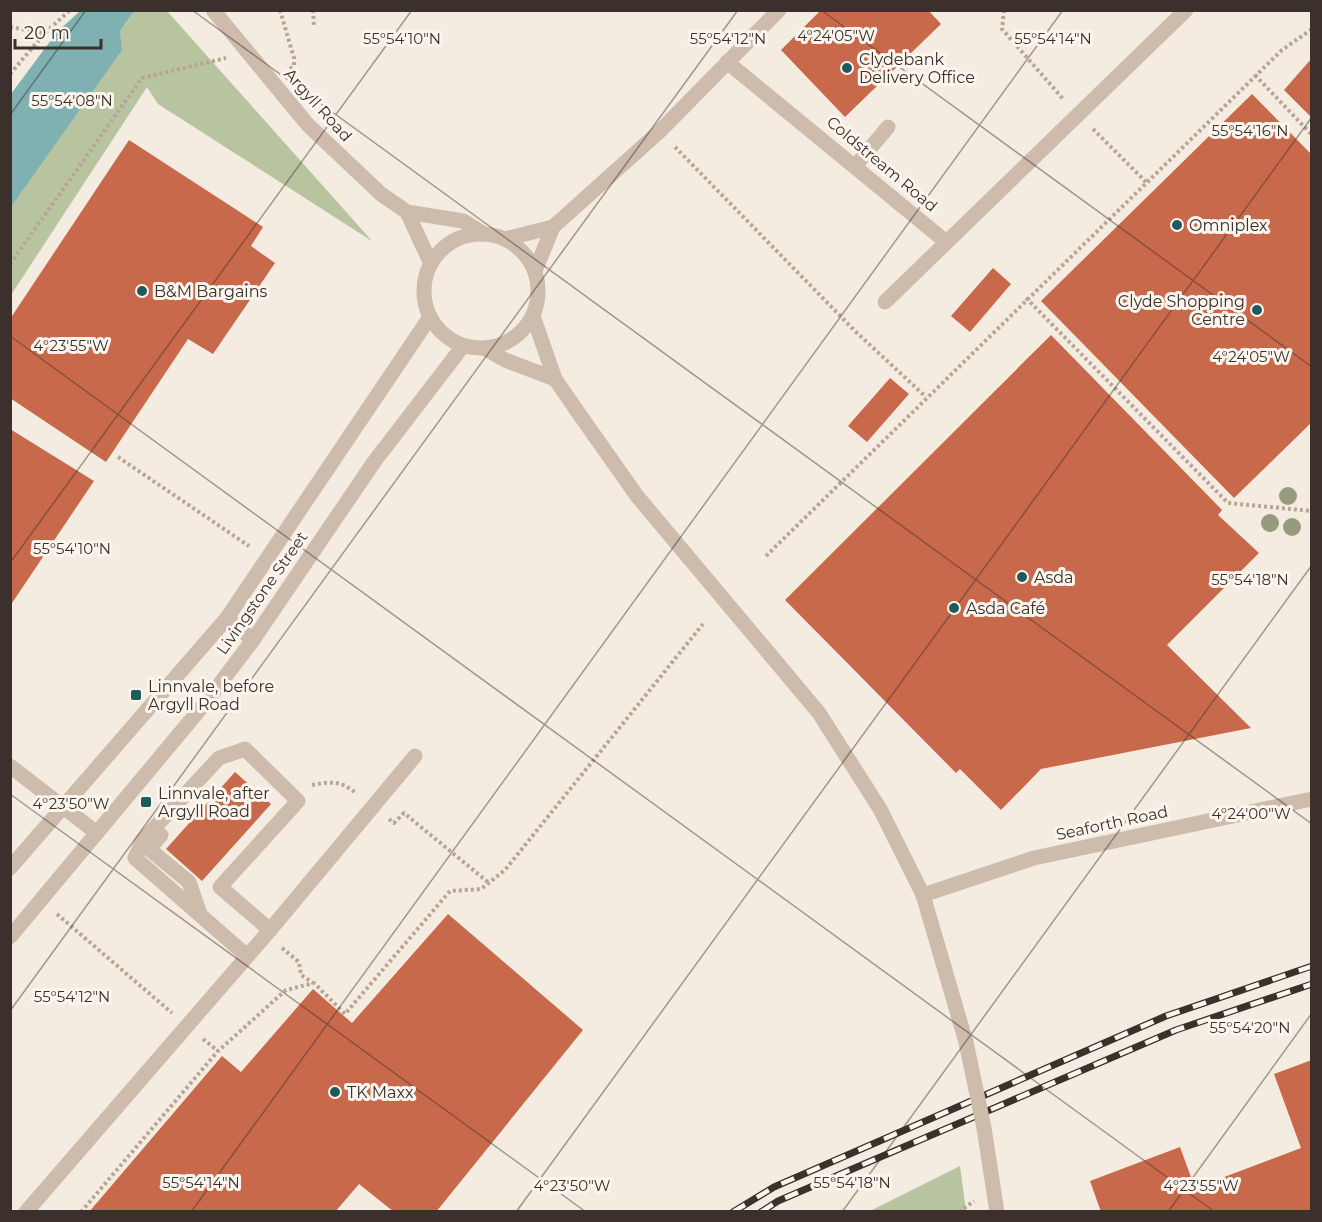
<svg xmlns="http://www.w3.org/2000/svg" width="1322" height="1222" font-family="Montserrat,sans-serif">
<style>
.green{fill:#b8c4a0}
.water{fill:#7fb0b2}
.building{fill:#c8694b}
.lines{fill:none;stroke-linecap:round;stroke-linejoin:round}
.path{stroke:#b9a596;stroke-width:4;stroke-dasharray:3 3;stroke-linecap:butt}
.minor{stroke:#cdbbac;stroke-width:15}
.rail-casing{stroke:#3b302b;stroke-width:7}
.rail{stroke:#fbf5ee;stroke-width:4.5;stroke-dasharray:14;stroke-linecap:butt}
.minor-bridge{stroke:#cdbbac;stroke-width:15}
.tree{fill:#969b7f}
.ticks{fill:none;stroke:#3b302b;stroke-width:1.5;stroke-opacity:0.45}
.poi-dot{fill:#1f5a5e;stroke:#fbf5ee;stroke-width:2}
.labels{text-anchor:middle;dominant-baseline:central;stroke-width:6;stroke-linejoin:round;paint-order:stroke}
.poi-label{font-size:16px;fill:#3b302b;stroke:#fbf5ee;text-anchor:start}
.street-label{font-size:16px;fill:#3b302b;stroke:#fbf5ee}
.ticks-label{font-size:15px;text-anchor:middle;fill:#3b302b;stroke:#fbf5ee;stroke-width:6;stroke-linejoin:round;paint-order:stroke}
</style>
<rect width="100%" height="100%" fill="#f4ebe1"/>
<g class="green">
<path d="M134 11H167L372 241 158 104 147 87 11 295V207L121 50 120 31Z"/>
<path d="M960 1166 966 1211H870Z"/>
</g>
<path class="water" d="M80 11H134L120 31 122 50 11 207V94L57 32Z"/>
<g class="building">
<path d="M821 10H928L941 24 845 117 781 50Z"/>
<path d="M1312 58V118L1284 90Z"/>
<path d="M1252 94 1312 155V422L1234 498 1041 301Z"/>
<path d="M129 140 263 227 251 246 275 263 213 354 188 339 106 462 10 398V319Z"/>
<path d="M993 268 1011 284 970 332 951 316Z"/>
<path d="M1051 335 1222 510 1218 515 1259 553 1167 645 1251 728 1041 769 1001 810 960 769 956 773 785 600Z"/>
<path d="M890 378 909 394 867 442 848 426Z"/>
<path d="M10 429 94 481 10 606Z"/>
<path d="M235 772 271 804 202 881 166 849Z"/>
<path d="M448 914 583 1030 436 1212H394L359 1184 335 1212H89L222 1056 241 1072 313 989 352 1023Z"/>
<path d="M1312 1060V1212H1101L1090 1181 1180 1147 1195 1188 1301 1148 1274 1074Z"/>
</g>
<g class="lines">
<g class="path">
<path d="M280 10 294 58V66L290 69"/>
<path d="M313 10 314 26"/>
<path d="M1004 10 1002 29 1064 100"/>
<path d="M10 27 44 33"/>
<path d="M10 74 45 33 70 10"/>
<path d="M1255 75 1312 135"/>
<path d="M1093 129 1146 182"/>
<path d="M675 147 856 332 926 397"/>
<path d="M10 264 142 78 226 58"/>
<path d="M1026 298 1228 503 1312 511"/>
<path d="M118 457 249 546"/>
<path d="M766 556 1282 50 1312 29"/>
<path d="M312 785C332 781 342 781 357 794"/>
<path d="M389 819 394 823 404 813 489 883"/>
<path d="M57 914 172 1013"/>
<path d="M282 948 299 962 301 975 313 983"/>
<path d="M203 1039 218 1051"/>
<path d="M81 1212 218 1051 286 990 314 983 345 1014 450 891 481 889 505 870 703 624"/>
<path d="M959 1212 974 1201"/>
</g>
<g class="minor">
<path d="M213 10 308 125 381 194 407 212 463 221 484 234"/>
<path d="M727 62 945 241"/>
<path d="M856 165 888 127"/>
<path d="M407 212 431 264"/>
<circle cx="481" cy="291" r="57"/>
<path d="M505 239 553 227"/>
<path d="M535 271 553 227 660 131 779 10"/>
<path d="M885 302 1186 10"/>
<path d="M533 316 555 379 582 418 637 496 819 713 880 809 923 895 966 1042"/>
<path d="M486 349 505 360 555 379"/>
<path d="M227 618 253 640"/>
<path d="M10 766 97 833"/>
<path d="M161 835 149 849 189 882 200 914"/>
<path d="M10 868 227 618 430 317"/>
<path d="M923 895 1034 858 1312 799"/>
<path d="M10 937 206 702 253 640 374 462 463 346"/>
<path d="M247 956 135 858 143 840 219 758 245 749 298 801 220 887 270 930"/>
<path d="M984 1128 997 1212"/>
<path d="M26 1212 270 930 415 756"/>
</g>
<g class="rail-casing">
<g id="rail">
<path d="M733 1212 774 1187 1166 1016 1312 966"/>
<path d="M761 1212 778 1201 1176 1030 1312 984"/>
</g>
</g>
<use href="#rail" class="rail"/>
<path class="minor-bridge" d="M966 1042 984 1128"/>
</g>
<g class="tree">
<circle cx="1288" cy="496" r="9"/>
<circle cx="1270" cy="523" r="9"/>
<circle cx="1292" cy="527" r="9"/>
</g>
<path class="ticks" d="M192 10 1312 824M821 10 1312 367M10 115 86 10M10 336 1215 1212M10 563 412 10M10 794 586 1212M10 1011 738 10M191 1212 1063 10M516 1212 1312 117M842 1212 1312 565M1168 1212 1312 1013"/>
<g class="poi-dot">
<circle cx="847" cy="68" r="6"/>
<circle cx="1177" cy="225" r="6"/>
<circle cx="142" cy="291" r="6"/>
<circle cx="1257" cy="310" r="6"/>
<circle cx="1022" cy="577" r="6"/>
<circle cx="954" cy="608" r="6"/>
<rect x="130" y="689" width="12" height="12" rx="3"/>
<rect x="140" y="796" width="12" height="12" rx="3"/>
<circle cx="335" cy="1092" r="6"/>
</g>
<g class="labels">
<g class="poi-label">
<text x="859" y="59">Clydebank<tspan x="859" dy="18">Delivery Office</tspan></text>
<text x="1189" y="225">Omniplex</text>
<text x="154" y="291">B&amp;M Bargains</text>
<text x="1245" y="301" text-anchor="end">Clyde Shopping<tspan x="1245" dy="18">Centre</tspan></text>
<text x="1034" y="577">Asda</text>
<text x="966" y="608">Asda Café</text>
<text x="148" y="686">Linnvale, before<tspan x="148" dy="18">Argyll Road</tspan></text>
<text x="158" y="793">Linnvale, after<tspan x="158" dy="18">Argyll Road</tspan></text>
<text x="347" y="1092">TK Maxx</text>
</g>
<g class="street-label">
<text transform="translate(318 105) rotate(48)">Argyll Road</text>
<text transform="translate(882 164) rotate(40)">Coldstream Road</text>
<text transform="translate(262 593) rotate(-55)">Livingstone Street</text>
<text transform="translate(1112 823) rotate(-12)">Seaforth Road</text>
</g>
</g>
<g class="ticks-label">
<text x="836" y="41">4°24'05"W</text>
<text x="402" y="44">55°54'10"N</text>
<text x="728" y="44">55°54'12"N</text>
<text x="1053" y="44">55°54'14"N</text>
<text x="72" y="106">55°54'08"N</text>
<text x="1250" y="136">55°54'16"N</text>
<text x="71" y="351">4°23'55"W</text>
<text x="1251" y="362">4°24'05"W</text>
<text x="72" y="554">55°54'10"N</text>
<text x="1250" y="585">55°54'18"N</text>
<text x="71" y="809">4°23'50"W</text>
<text x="1251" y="819">4°24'00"W</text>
<text x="72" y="1002">55°54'12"N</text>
<text x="1250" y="1033">55°54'20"N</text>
<text x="201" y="1188">55°54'14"N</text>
<text x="852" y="1188">55°54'18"N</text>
<text x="572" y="1191">4°23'50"W</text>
<text x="1201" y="1191">4°23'55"W</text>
</g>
<rect width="1322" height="1222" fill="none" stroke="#3b302b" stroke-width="24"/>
<path d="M15 39v9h86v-9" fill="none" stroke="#3b302b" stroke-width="3"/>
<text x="24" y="39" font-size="18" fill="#3b302b" stroke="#fbf5ee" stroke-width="4.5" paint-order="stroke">20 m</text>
</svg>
